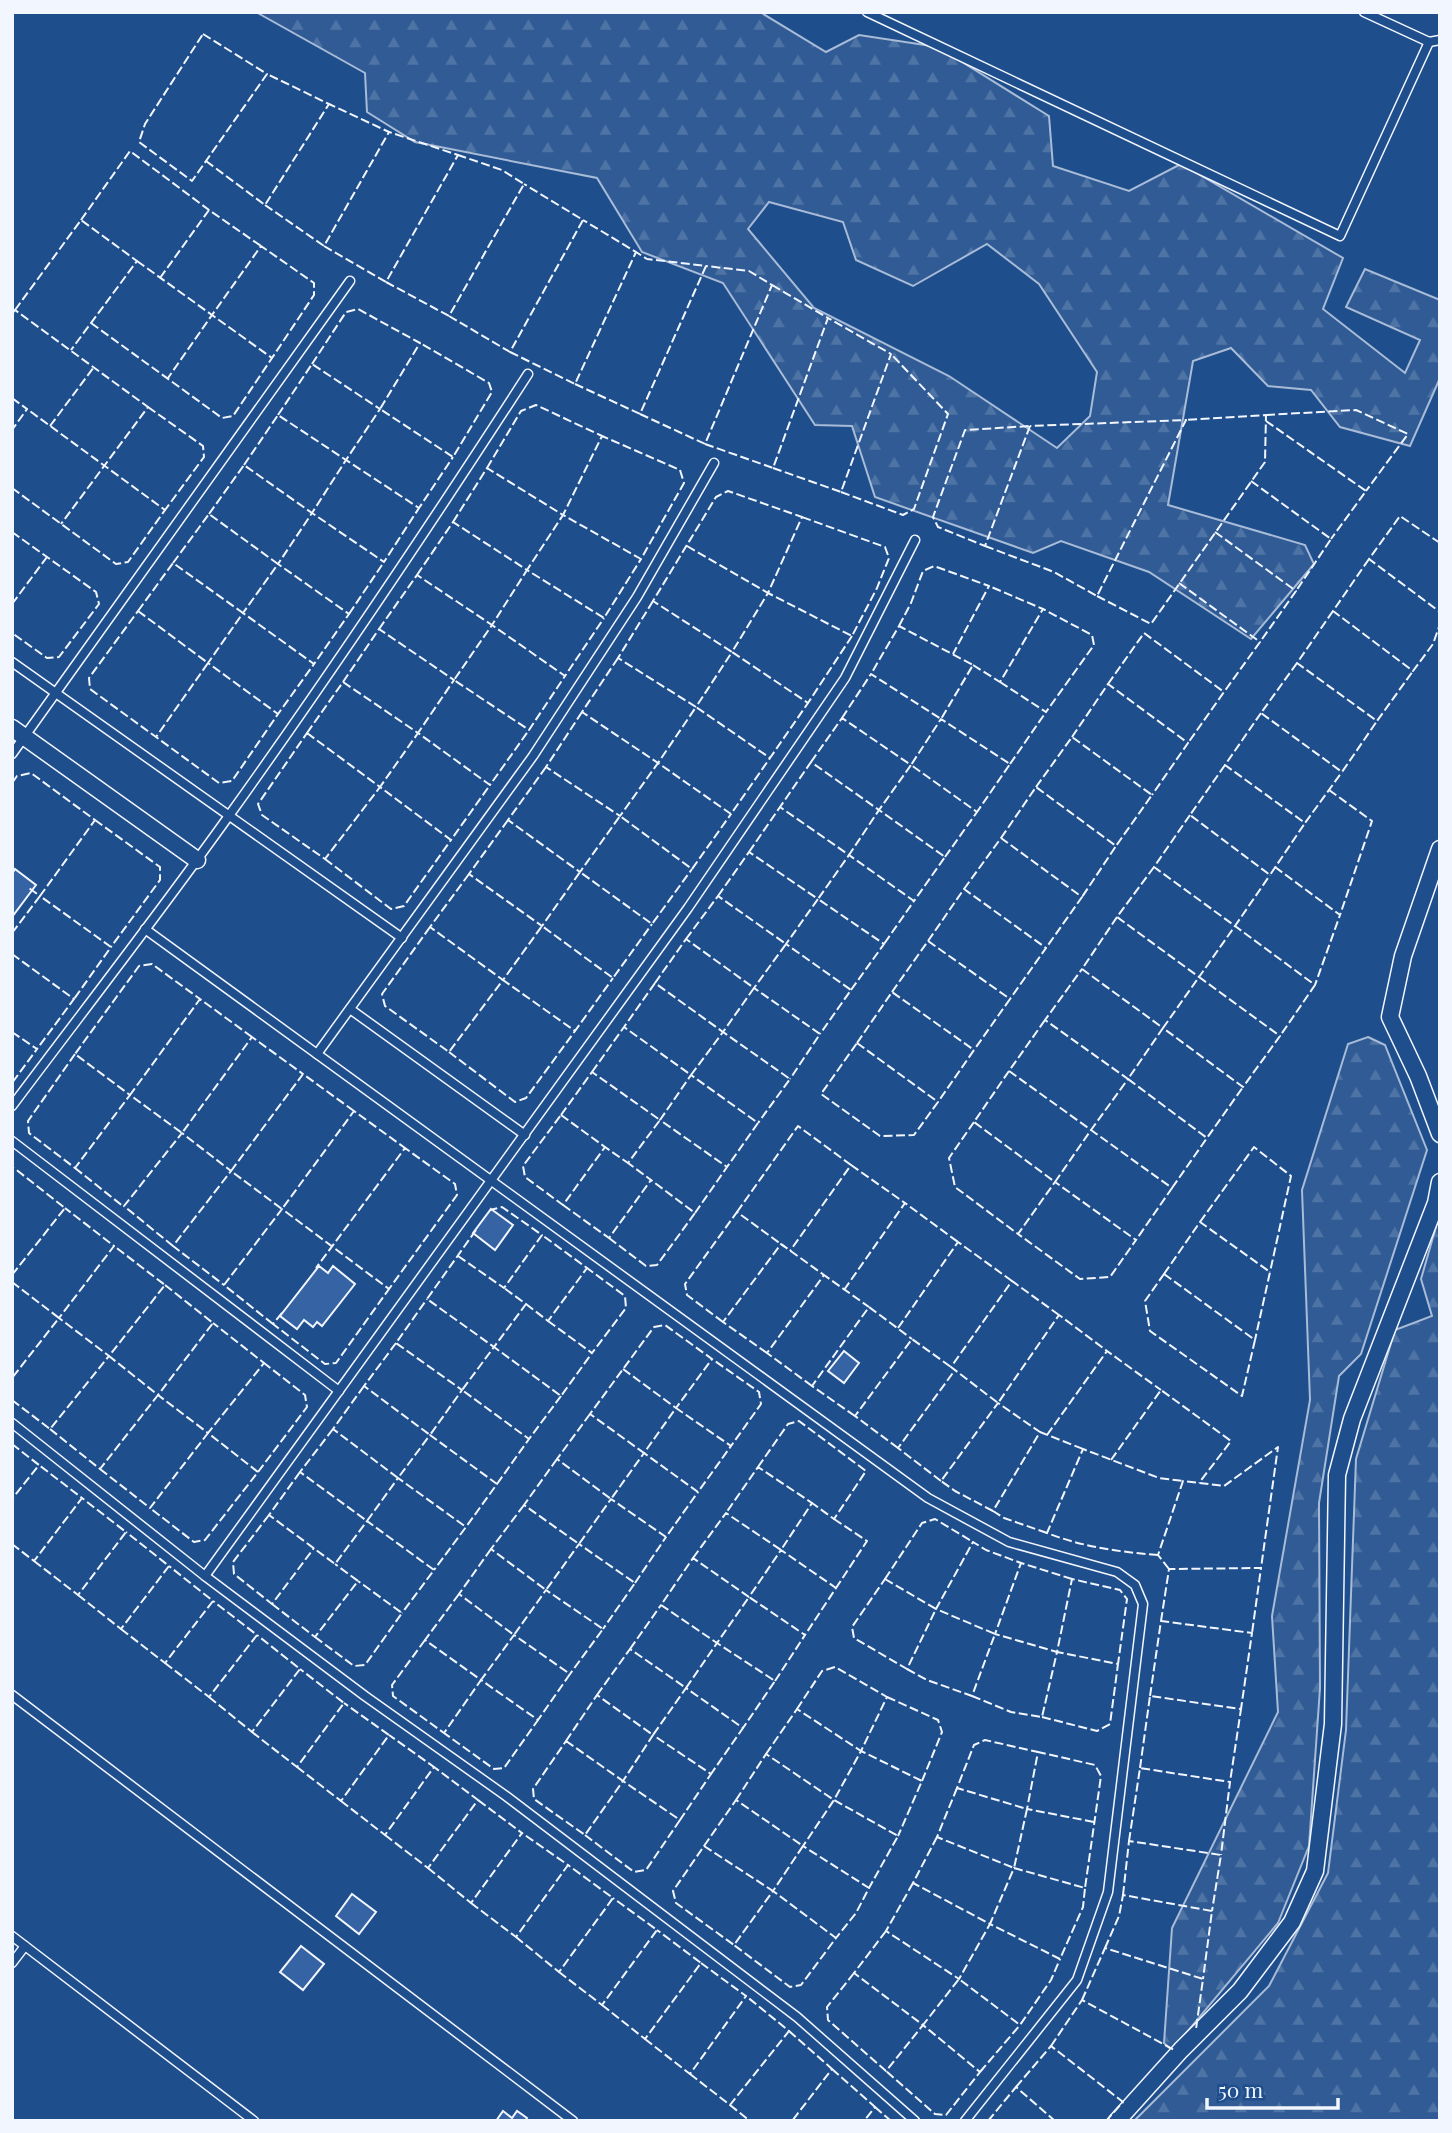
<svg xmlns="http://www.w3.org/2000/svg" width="1452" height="2133" font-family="'Playfair Display',serif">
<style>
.forest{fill:url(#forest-firs);stroke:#a8bbd7;stroke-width:2;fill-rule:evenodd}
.building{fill:#3563a3;stroke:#f2f6ff;stroke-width:2}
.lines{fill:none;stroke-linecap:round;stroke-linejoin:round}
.service-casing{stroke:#f2f6ff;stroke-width:11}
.minor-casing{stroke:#f2f6ff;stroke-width:19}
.service{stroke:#1f4e8c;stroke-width:8}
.minor{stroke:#1f4e8c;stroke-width:16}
.fence{stroke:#f2f6ff;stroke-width:2;stroke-dasharray:9 3.5;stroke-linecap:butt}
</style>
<defs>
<pattern id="forest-firs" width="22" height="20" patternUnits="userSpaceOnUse" patternTransform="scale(1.75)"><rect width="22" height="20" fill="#305b95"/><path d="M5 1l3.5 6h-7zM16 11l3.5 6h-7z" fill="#4e73a5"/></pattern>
</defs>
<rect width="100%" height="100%" fill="#1f4e8c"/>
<g class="forest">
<path d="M256 12H760L826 52 859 35 938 47 1049 116 1053 166 1129 191 1181 164 1343 258 1323 309 1405 373 1420 340 1346 307 1365 269 1440 300V378L1410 446 1340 427 1311 390 1268 386 1231 348 1193 361 1168 505 1305 545 1314 564 1251 639 1149 572 1061 541 1033 553 875 497 852 426 815 425 723 283 642 252 597 178 415 142 367 112 365 73ZM769 202 843 222 856 260 913 286 987 244 1039 284 1097 372 1090 416 1057 448 949 376 814 308 748 229Z"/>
<path d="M1368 1037 1385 1045 1427 1150 1361 1354 1339 1376 1319 1503 1320 1688 1309 1846 1278 1923 1172 2050 1164 2043 1172 1928 1278 1712 1272 1616 1310 1400 1302 1190 1348 1044Z"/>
<path d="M1440 1213V2121H1134L1269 1986 1328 1873 1346 1730 1356 1459 1395 1330 1432 1316 1421 1279Z"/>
</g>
<g class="building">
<path d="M15 869 36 885 12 917V874Z"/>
<path d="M491 1209 513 1225 495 1250 473 1233Z"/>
<path d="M319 1266 328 1273 333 1266 355 1284 322 1326 317 1322 313 1327 304 1320 297 1329 280 1316Z"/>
<path d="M844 1351 859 1363 844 1383 828 1371Z"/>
<path d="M352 1894 376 1912 359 1934 336 1916Z"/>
<path d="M301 1946 324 1964 303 1990 280 1972Z"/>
<path d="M503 2111 512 2118 517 2111 527 2118 525 2121H496Z"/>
</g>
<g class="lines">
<g class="service-casing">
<g id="service">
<path d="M867 12 1340 236 1429 42"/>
<path d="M1364 12 1429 42 1440 40"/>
<path d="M12 662 402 938"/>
<path d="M12 754 350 281"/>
<path d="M145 929 928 1498 1009 1542 1117 1572 1135 1585 1143 1604 1108 1892 1077 1980 965 2121"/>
<path d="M350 1009 525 1135"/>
<path d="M317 1054 533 756 637 597 714 463"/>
<path d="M12 1106C84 1010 158 915 228 817 332 672 431 524 528 374"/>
<path d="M12 1141 339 1391"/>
<path d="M12 1423 205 1576 365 1696 506 1796 797 2017 915 2121"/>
<path d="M205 1576 688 908 845 678 915 540"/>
<path d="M12 1695 573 2121"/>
<path d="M12 1936 254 2121"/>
<path d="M12 1963 25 1946"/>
</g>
</g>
<g class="minor-casing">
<g id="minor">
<path d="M12 728 197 860"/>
<path d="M1440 849 1403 956 1390 1017 1418 1076 1440 1134"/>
<path d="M1117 2121 1181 2050 1240 1991 1292 1922 1315 1871 1333 1724 1337 1475 1352 1419 1436 1203 1440 1182"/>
</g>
</g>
<use href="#service" class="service"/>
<use href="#minor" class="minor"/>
<g class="fence">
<path d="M203 34 267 74 192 181 139 142 145 124Z"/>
<path d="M206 161 265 205 329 104 267 74"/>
<path d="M265 205 324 246 389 132 329 104"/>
<path d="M81 220 130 151 209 210"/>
<path d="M324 246 386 282 458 155 389 132"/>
<path d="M137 261 212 315 261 246 314 283V295L272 358"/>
<path d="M160 278 209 210 261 246"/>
<path d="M386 282 449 316 524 184 502 170 458 155"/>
<path d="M15 310 81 220 137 261 71 350"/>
<path d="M12 314 15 310 148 407 61 524"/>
<path d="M449 316 510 352 583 220 524 184"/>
<path d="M91 323 222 418 233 416 272 358 212 315 168 378"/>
<path d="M510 352 575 384 636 252 583 220"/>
<path d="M312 364 346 312 358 309 420 343 380 409 453 457 492 392 489 383 420 343"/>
<path d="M575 384 640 414 706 266 647 259 636 252"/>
<path d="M12 398 27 409 12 430"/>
<path d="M148 407 203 446 204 457 165 510"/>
<path d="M640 414 705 444 772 285 749 271 706 266"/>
<path d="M278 415 312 364 380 409 346 460 419 508 453 457"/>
<path d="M1266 415 1356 410 1408 434 1366 491"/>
<path d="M1266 421 1366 491 1331 539"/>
<path d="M50 426 94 367"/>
<path d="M1030 426 985 546 938 527 933 517 965 430Z"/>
<path d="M705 444 773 468 828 318 772 285"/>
<path d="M244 465 278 415 346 460 312 513 384 562 419 508"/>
<path d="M487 468 521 411 536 405 602 436 563 515 641 559 684 483 680 470 602 436"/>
<path d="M773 468 841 492 891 354 828 318"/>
<path d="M1251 481 1331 539 1296 591"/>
<path d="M12 488 116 564 128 562 165 510 27 409"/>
<path d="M841 492 903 515 914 509 948 414 891 354"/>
<path d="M209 514 244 465 312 513 278 564 349 614 314 664"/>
<path d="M453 522 487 468 563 515 527 570 604 618 641 559"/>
<path d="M12 532 96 592 99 604 59 657 47 658 12 633"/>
<path d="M1215 532 1296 591 1260 642"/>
<path d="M1440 543 1400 516 1369 559 1440 612"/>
<path d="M687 546 768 593 802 517 728 491 716 497 653 601 732 652 768 593 852 636 877 588 889 558 885 547 802 517"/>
<path d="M985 546 1054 572 1097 596 1186 420 1030 426"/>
<path d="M1369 559 1333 611 1413 671 1433 644 1440 624"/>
<path d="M173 563 209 514 278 564 243 613 314 664 278 714"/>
<path d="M417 575 453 522 527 570 492 625 565 676 604 618"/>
<path d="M1179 583 1260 642 1224 692"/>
<path d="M1097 596 1151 624 1265 462 1266 415 1186 420"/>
<path d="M653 601 618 658 696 707 732 652 808 703 852 636"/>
<path d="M12 604 47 557"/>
<path d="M138 611 173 563 243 613 208 663 278 714 232 781 219 783 156 737"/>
<path d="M138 611 208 663 156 737 90 689 89 678Z"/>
<path d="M1333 611 1297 663 1377 721 1413 671"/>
<path d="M349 614 384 562"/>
<path d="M899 626 911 603 923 571 934 566 989 586 953 654"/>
<path d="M379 629 417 575 492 625 454 680 529 730 565 676"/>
<path d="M618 658 582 712 658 763 696 707 770 758 808 703"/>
<path d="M1297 663 1261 713 1342 772 1377 721"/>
<path d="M973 665 1000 682 1043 609 989 586"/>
<path d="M343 682 379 629 454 680 418 733 490 785 529 730"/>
<path d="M1000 682 1046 712 1094 645 1092 635 1043 609"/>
<path d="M1108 684 1144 633 1224 692 1188 743"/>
<path d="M582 712 546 767 620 816 658 763 731 814 770 758"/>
<path d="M1261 713 1225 765 1305 823 1342 772"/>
<path d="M842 718 871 674 941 719 973 665 899 626 871 674"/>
<path d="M307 733 343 682 418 733 380 787 451 840 490 785"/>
<path d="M307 733 380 787 325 859 262 815 258 804Z"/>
<path d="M1072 737 1108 684 1188 743 1152 795"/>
<path d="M811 762 842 718 911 765 879 810 945 857 914 901"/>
<path d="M1010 764 1046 712"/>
<path d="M1225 765 1190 815 1270 875 1305 823"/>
<path d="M546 767 508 820 580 872 620 816 692 869 731 814"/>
<path d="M12 783 17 776 31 773 95 820 40 896 29 888"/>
<path d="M1036 787 1072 737 1152 795 1116 846"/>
<path d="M1329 790 1372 821 1340 915"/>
<path d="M1190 815 1154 867 1235 926 1270 875"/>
<path d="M95 820 160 867V880L111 947"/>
<path d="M508 820 469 874 542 926 580 872 652 924 692 869"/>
<path d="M1001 838 1036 787 1116 846 1082 897"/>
<path d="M749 852 780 807 849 855 879 810 811 762 780 807"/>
<path d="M945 857 977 812 911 765 941 719 1010 764 977 812"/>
<path d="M325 859 391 909 404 906 451 840"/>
<path d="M1154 867 1117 917 1199 977 1235 926 1315 985 1280 1036"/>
<path d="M1275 867 1340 915 1315 985"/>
<path d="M469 874 430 927 503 980 542 926 613 978 652 924"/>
<path d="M964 889 1001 838 1082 897 1046 948"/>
<path d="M718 896 749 852 818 899 786 944 851 990 820 1034"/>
<path d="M1117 917 1082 969 1163 1028 1199 977 1280 1036 1243 1087 1163 1028 1128 1079 1207 1138 1243 1087"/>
<path d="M430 927 382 994 385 1006 449 1052 503 980 575 1031 613 978"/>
<path d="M12 933 40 896 111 947 74 999"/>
<path d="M686 939 718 896 786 944 754 988 820 1034 790 1079"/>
<path d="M928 941 964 889 1046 948 1010 999"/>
<path d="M12 954 74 999 37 1049"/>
<path d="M655 983 686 939 754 988 723 1032 790 1079 758 1123"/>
<path d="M851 990 884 944 818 899 849 855 914 901 884 944"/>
<path d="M892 992 928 941 1010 999 974 1050"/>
<path d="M1045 1020 1009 1071 1091 1130 1128 1079 1045 1020 1082 969"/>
<path d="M12 1032 37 1049 12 1083"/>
<path d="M252 1037 200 999 130 1095 182 1133 252 1037 303 1074"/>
<path d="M857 1043 938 1102 914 1135 880 1136 821 1094Z"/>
<path d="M857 1043 892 992 974 1050 938 1102"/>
<path d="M449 1052 515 1102 526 1098 575 1031"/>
<path d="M75 1054 28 1121 29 1133 75 1168 130 1095 75 1054 139 966 152 964 200 999"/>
<path d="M1009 1071 974 1122 1055 1182 1091 1130 1172 1188 1136 1240"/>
<path d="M592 1072 624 1027 691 1075 723 1032 655 983 624 1027"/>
<path d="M354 1111 303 1074 231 1171 282 1209 354 1111 405 1148"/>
<path d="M561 1115 605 1147 563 1205 525 1177 523 1166Z"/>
<path d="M561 1115 592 1072 660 1120 628 1163 605 1147"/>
<path d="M974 1122 949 1158 955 1187 1018 1234 1055 1182 1136 1240 1110 1277 1080 1279 1018 1234"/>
<path d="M851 1165 905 1203"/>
<path d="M75 1168 124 1207"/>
<path d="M1172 1188 1207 1138"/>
<path d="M563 1205 609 1238 651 1180 628 1163"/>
<path d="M737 1212 798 1126 851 1165 790 1251"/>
<path d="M695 1213 727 1167 660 1120 691 1075 758 1123 727 1167"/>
<path d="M1200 1222 1254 1147 1291 1176 1270 1272"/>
<path d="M476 1230 427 1299 494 1347 526 1304 504 1288"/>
<path d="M609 1238 646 1266 657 1265 695 1213 651 1180"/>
<path d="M173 1246 124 1206 182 1133 231 1171 173 1246 224 1285"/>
<path d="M458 1256 504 1288 542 1235 502 1207 490 1210"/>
<path d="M1164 1274 1255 1340 1242 1396 1150 1331 1145 1301Z"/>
<path d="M1164 1274 1200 1222 1270 1272 1255 1340"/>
<path d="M12 1275 65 1208 14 1168"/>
<path d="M12 1282 59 1318 12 1378"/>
<path d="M165 1285 213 1323 158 1395 208 1433 264 1363 213 1323"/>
<path d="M844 1290 905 1203 958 1242"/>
<path d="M526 1304 548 1321 587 1268 542 1235"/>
<path d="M282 1313 273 1324 325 1364 336 1363 389 1289"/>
<path d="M1059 1315 1012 1281 951 1367 998 1403 1059 1315 1107 1351"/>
<path d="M548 1321 592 1353 626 1308 625 1296 587 1268"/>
<path d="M723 1322 687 1295 685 1284 737 1212 785 1247"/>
<path d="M273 1324 224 1285 282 1209 389 1289 457 1195 455 1184 405 1148 316 1268"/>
<path d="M898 1328 958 1242 1012 1281"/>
<path d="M396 1343 364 1386 430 1435 462 1390 396 1343 427 1299"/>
<path d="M767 1353 723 1322 781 1244 824 1275"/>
<path d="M623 1369 676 1408 712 1359 665 1325 654 1327 590 1414 644 1453 676 1408 731 1446 761 1404 759 1392 712 1359"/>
<path d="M364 1386 333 1429 398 1478 430 1435 497 1484 466 1527"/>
<path d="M812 1386 767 1353 824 1275 869 1307"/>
<path d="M561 1396 529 1439 462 1390 494 1347 561 1396 592 1353"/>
<path d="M12 1400 50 1429 109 1356 59 1318 114 1246 65 1208"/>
<path d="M590 1414 557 1459 611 1499 644 1453 698 1492 731 1446"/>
<path d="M855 1416 812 1386 869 1307 912 1339"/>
<path d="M50 1429 100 1469 158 1395 109 1356 165 1285 114 1246"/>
<path d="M333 1429 300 1472 367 1521 398 1478 466 1527 434 1570"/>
<path d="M1047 1435 1107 1351 1161 1390"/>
<path d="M12 1444 39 1465 12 1499"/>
<path d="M898 1448 855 1416 912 1339 951 1367"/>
<path d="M557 1459 524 1505 579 1544 611 1499 666 1537 698 1492"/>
<path d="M1111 1460 1161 1390 1231 1441 1199 1483"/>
<path d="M758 1467 788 1424 799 1421 866 1471 834 1519 812 1503"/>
<path d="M100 1469 150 1508 208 1433 258 1472 205 1540 194 1542 150 1508"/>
<path d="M258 1472 307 1407 305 1395 264 1363"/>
<path d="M300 1472 269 1515 335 1564 367 1521 434 1570 402 1613"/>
<path d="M941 1481 898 1448 955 1370"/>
<path d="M497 1484 529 1439"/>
<path d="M524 1505 491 1549 546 1590 579 1544 635 1583 603 1629"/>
<path d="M993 1511 955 1491 941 1481 998 1403 1040 1432"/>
<path d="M269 1515 233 1562 234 1574 272 1604 314 1548"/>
<path d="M834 1519 867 1541 836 1588"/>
<path d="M1047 1533 1004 1518 993 1511 1040 1432 1083 1449"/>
<path d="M12 1544 34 1561 82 1498 39 1465"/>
<path d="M491 1549 459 1594 514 1635 546 1590 603 1629 570 1674"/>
<path d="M1158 1555C1120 1552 1083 1547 1047 1533L1083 1449 1159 1478 1183 1481"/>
<path d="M693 1558 726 1513 781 1550 812 1503 758 1467 726 1513"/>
<path d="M34 1561 78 1595 126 1532 82 1498"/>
<path d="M1169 1569 1158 1555 1183 1481 1224 1486 1278 1447 1261 1568"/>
<path d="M885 1579 936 1609 907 1669 854 1638 852 1627Z"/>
<path d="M885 1579 922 1523 935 1519 973 1542"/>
<path d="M635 1583 666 1537"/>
<path d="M459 1594 425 1640 481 1680 514 1635 570 1674 538 1720"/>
<path d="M78 1595 121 1629 169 1566 126 1532"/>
<path d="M272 1604 315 1637 358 1581 335 1564"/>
<path d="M1161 1621 1169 1569 1261 1568 1252 1633"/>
<path d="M121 1629 165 1663 213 1601 169 1566"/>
<path d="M315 1637 354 1666 365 1665 402 1613 358 1581"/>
<path d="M425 1640 392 1685 393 1696 444 1733 481 1680 538 1720 504 1768 494 1769 444 1733"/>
<path d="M630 1649 661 1605"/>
<path d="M165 1663 209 1697 257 1635 213 1601"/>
<path d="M907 1669 927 1680 972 1696 995 1634 936 1609 973 1542 986 1550 1021 1563"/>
<path d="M775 1681 805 1635 749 1597 717 1643 661 1605 693 1558 749 1597 781 1550 836 1588 805 1635"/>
<path d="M597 1695 630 1649 686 1688 717 1643 775 1681 743 1728"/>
<path d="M972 1696 1011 1712 1042 1717 1057 1652 995 1634 1021 1563 1072 1579"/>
<path d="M1150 1696 1161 1621 1252 1633 1241 1709"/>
<path d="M209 1697 252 1732 300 1669 257 1635"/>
<path d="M887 1697 938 1720 942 1732 922 1781"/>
<path d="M797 1709 822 1671 835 1667 887 1697 861 1751 922 1781 898 1836"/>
<path d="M1042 1717 1097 1731 1110 1724 1118 1664 1057 1652 1072 1579 1120 1590 1127 1599 1118 1664"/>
<path d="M252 1732 297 1767 344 1703 300 1669"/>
<path d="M566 1741 597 1695 653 1735 686 1688 743 1728 711 1774"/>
<path d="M566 1741 623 1781 585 1835 534 1799 533 1789Z"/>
<path d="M766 1754 797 1709 861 1751 834 1800 898 1836 869 1888"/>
<path d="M297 1767 341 1801 389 1735 344 1703"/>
<path d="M1140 1768 1150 1696 1241 1709 1230 1782"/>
<path d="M957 1788 937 1837 1014 1868 1027 1809 957 1788 974 1745 985 1740 1038 1752"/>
<path d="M736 1800 766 1754 834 1800 803 1846 869 1888 856 1913 836 1938"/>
<path d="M341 1801 385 1835 434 1767 389 1735"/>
<path d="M385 1835 428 1868 478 1800 434 1767"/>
<path d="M585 1835 634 1872 646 1870 680 1820 623 1781 653 1735 711 1774 680 1820"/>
<path d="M937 1837 913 1883 990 1924 1014 1868 1085 1888 1101 1776 1095 1765 1038 1752 1027 1809 1094 1822"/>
<path d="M1129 1841 1140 1768 1230 1782 1221 1855"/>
<path d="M704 1846 736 1800 803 1846 773 1891 836 1938 801 1985 790 1987 734 1945"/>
<path d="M704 1846 773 1891 734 1945 676 1903 673 1891Z"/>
<path d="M428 1868 471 1903 522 1833 478 1800"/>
<path d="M913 1883 886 1931 959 1979 990 1924 1060 1959 1083 1907 1085 1888"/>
<path d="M1123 1895 1129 1841 1221 1855 1212 1911"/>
<path d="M471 1903 516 1937 568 1865 522 1833"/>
<path d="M886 1931 854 1973 923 2025 959 1979 1020 2025 1051 1980 1060 1959"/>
<path d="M516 1937 559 1972 613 1898 568 1865"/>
<path d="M1105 1948 1119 1916 1123 1895 1212 1911 1203 1979"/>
<path d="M559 1972 602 2005 657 1930 613 1898"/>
<path d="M854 1973 827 2007 828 2020 886 2071 923 2025 980 2072 946 2115 935 2114 886 2071"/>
<path d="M1082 2000 1105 1948 1203 1979 1196 2029"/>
<path d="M602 2005 645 2039 701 1963 657 1930"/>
<path d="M789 2031 832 2069 792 2121"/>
<path d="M645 2039 690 2074 746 1996 701 1963"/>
<path d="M1051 2046 1082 2000 1176 2051"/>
<path d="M832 2069 875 2107 864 2121"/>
<path d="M980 2072 1020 2025"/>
<path d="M690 2074 730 2105 789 2031 746 1996"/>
<path d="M1016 2087 1051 2046 1123 2102 1106 2121"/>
<path d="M730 2105 750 2121"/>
<path d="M875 2107 891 2121"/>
<path d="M988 2121 1016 2087 1055 2121"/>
</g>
</g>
<rect width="1452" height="2133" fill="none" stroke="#f2f6ff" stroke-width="28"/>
<path d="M1207 2098v10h131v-10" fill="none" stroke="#f2f6ff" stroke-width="3.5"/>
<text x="1218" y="2098" font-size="21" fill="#f2f6ff" stroke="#1f4e8c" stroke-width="5" paint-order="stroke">50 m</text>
</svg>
